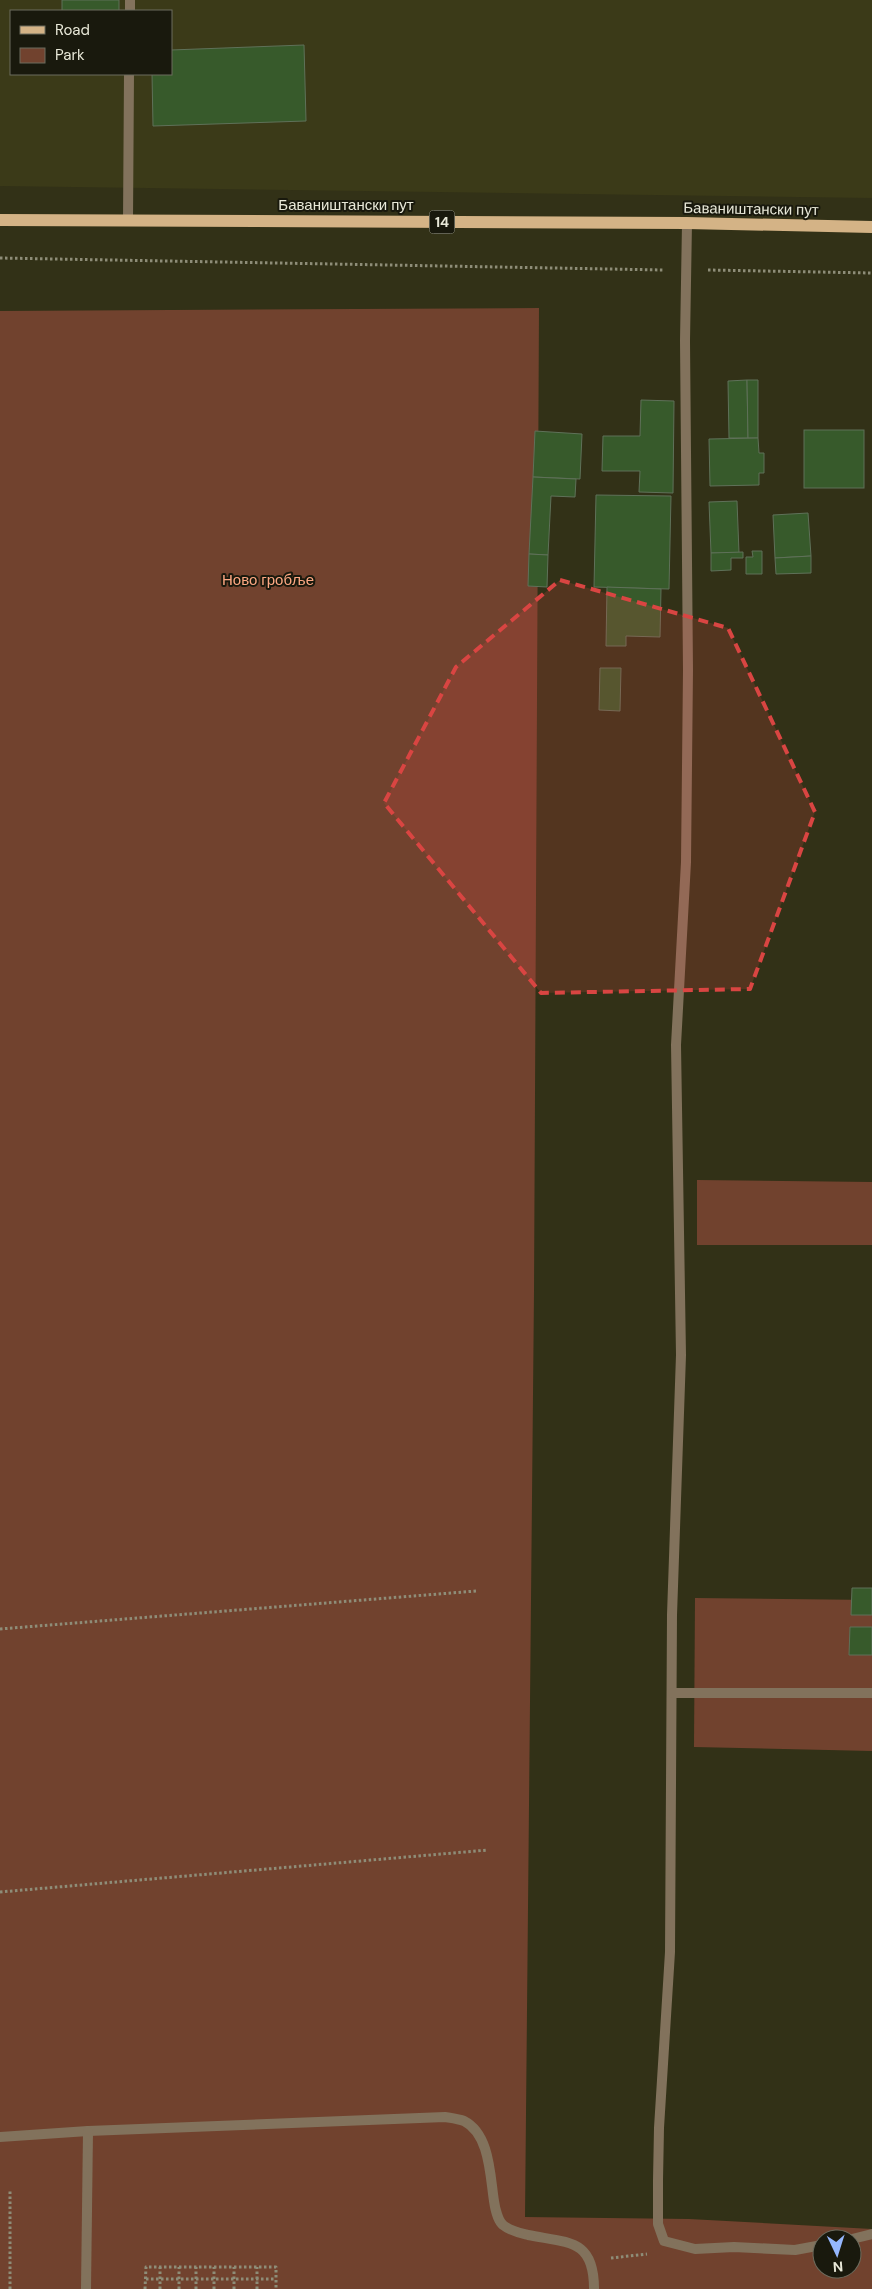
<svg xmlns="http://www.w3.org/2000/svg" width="872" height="2289" font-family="'DM Sans',sans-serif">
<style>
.built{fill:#3b3a18;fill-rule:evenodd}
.green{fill:#71422e;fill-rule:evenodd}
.building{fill:#375a2b;stroke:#5f7159}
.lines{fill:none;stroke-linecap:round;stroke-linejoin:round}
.path{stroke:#8e8d78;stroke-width:3;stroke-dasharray:2.5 2.5;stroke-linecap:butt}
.lane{stroke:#82725c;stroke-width:10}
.primary{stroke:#d4b386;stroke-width:12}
.marked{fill:#d94542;fill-opacity:0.2;stroke:#d94542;stroke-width:4;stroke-dasharray:10 6;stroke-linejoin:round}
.labels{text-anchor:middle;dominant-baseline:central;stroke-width:4;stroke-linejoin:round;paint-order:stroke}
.shield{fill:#19190d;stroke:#aaaa9b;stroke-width:1}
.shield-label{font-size:14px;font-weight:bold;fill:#e8e8d8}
.street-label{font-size:15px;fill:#e8e8d8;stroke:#19190d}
.park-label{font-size:15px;fill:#fda883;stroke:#19190d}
</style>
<rect width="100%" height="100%" fill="#323117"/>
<path class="built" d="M0 0H872V198L0 186ZM11 11H171V74H11Z"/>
<g class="green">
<path d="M539 308 534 1292 525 2217 689 2219 872 2229V2289H0V311ZM822 2239H852V2269H822Z"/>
<path d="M697 1180 872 1182V1245H697Z"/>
<path d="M695 1598 872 1600V1751L694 1747Z"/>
</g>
<g class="building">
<rect x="62" y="0" width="57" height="11"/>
<path d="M304 45 306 121 153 126 152 74H171V50Z"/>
<path d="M747 380 748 438H729L728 381Z"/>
<path d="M747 380H758V438H748Z"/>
<path d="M641 400 674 401 673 493 639 492 640 471H602L603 436H640Z"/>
<rect x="804" y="430" width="60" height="58"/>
<path d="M535 431 582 434 580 479 533 477Z"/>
<path d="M758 438 759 453H764V473H759V485L710 486 709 439Z"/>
<path d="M533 477 576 479 575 497 551 496 548 555 529 554Z"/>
<path d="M596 495 671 496 669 589 594 587Z"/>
<path d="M737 501 739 553H711L709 502Z"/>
<path d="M808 513 811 556 775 558 773 515Z"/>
<path d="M752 551H762V574H746V557H753Z"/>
<path d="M743 552V558H731V570L711 571V553Z"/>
<path d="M529 554 548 555 547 587 528 586Z"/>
<path d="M811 556V573L776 574 775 558Z"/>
<path d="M607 587 661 589 660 637 626 636V646H606Z"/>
<path d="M600 668H621L620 711 599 710Z"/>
<path d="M852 1588H872V1615H851Z"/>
<path d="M850 1627H872V1655H849Z"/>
</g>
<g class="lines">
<g class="path">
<path d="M0 258 664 270"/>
<path d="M708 270 872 273"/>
<path d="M0 1629 476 1591"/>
<path d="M0 1892 488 1850"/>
<path d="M611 2258 647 2254"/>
<path d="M146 2279H276"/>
<path d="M10 2289V2191"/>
<path d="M145 2289 146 2267H276V2289"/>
<path d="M160 2289V2267"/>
<path d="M179 2289V2267"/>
<path d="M196 2289V2267"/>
<path d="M214 2289V2267"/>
<path d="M234 2289V2267"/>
<path d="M257 2289V2267"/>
</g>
<g class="lane">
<path d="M130 11V0"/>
<path d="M128 220 129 74"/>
<path d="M687 223 685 341 688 670 686 862 676 1045 681 1355 672 1615 670 1952 659 2128 658 2180V2224L664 2241 695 2249 734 2247 795 2250 822 2245"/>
<path d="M673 1693H872"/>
<path d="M0 2137 88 2131 445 2117C451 2118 459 2119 464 2121 490 2134 490 2176 494 2201 495 2208 498 2221 503 2225 510 2231 520 2233 528 2235 569 2243 594 2239 594 2289"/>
<path d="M852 2239 872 2234"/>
<path d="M86 2289 88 2131"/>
</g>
<path class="primary" d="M0 220 687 223 872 227"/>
</g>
<path class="marked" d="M560 580 728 628 815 812 750 989 541 993 384 803 456 667Z"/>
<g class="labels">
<rect class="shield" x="429.5" y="210.5" width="25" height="23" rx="4"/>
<g class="shield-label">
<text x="442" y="222">14</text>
</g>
<g class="street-label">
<text x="346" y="205">Баваништански пут</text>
<text transform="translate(751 209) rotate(1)">Баваништански пут</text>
</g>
<g class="park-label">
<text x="268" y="580">Ново гробље</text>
</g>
</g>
<rect x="10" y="10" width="162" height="65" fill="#19190d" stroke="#6c6c5e"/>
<rect x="20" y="26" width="25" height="8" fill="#d4b386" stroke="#6c6c5e"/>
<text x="55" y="35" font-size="15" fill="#e8e8d8">Road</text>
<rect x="20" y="48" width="25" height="15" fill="#71422e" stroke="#6c6c5e"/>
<text x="55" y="60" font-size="15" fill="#e8e8d8">Park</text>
<g transform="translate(837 2254) rotate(176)"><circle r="24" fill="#19190d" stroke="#6c6c5e"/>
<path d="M0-4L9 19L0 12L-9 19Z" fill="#95b7fd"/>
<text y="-8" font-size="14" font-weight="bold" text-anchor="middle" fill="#e8e8d8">N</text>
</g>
</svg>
